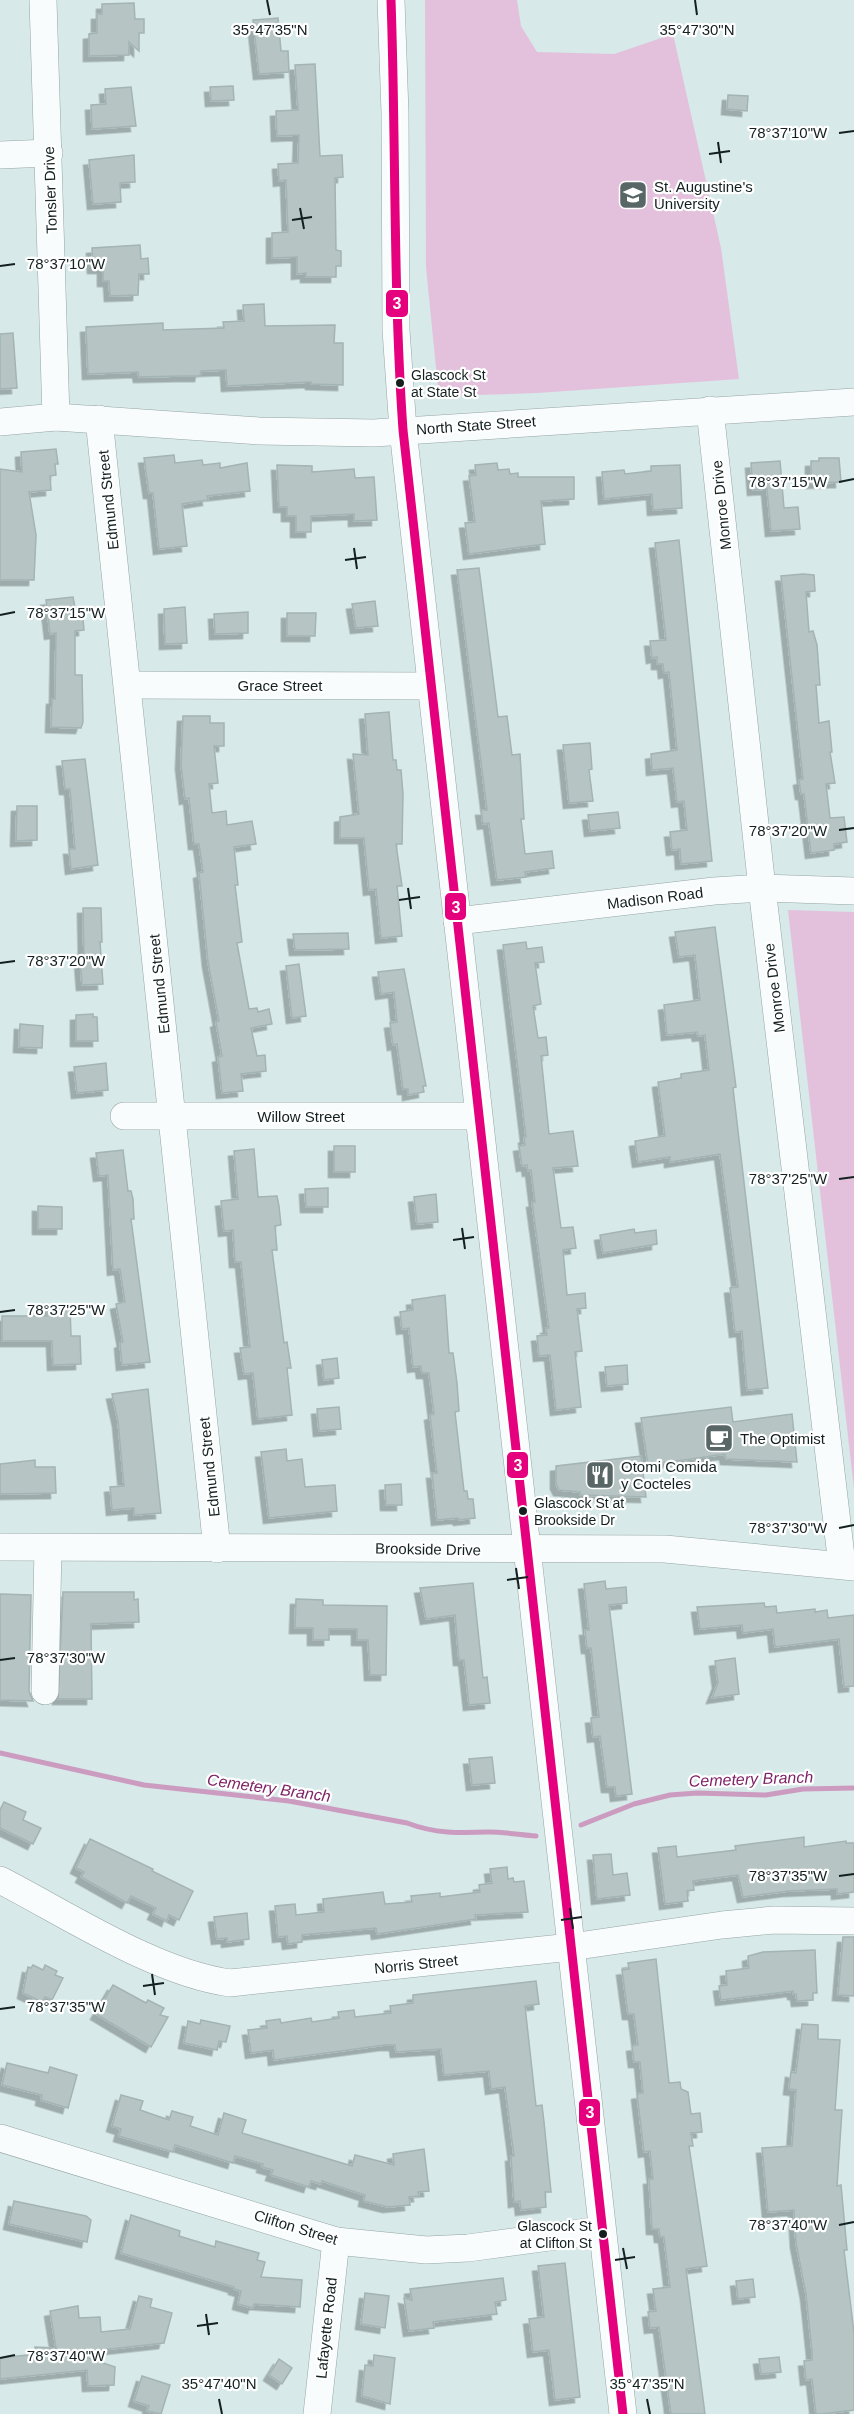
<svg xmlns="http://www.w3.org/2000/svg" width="854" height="2414" font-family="Helvetica,sans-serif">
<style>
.green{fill:#e3c1dc}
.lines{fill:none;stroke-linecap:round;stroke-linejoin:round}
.stream{stroke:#cc9bc0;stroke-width:5}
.building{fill:#b6c4c4;stroke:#a4b3b3;stroke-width:1.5;filter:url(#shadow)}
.minor-casing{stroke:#96a4a4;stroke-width:28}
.minor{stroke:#f9fcfc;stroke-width:27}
.bus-1-casing{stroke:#fff;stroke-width:14}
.bus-1{stroke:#e5007d;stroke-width:9}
.ticks{fill:none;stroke:#142020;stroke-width:2}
.bus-dot{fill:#142020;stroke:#fff;stroke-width:2}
.labels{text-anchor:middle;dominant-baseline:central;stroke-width:4.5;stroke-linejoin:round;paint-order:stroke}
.bus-label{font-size:14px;fill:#142020;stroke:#fff;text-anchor:start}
.poi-label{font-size:15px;fill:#142020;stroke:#fff;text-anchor:start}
.street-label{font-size:15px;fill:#142020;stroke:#fff}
.water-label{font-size:16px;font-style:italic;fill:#7f2267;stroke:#fff}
.ticks-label{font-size:15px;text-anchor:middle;fill:#142020;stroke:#fff;stroke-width:4.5;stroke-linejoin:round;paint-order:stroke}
.line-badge{stroke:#fff;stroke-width:2}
.badge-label{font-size:16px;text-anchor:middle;font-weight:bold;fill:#fff}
</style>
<defs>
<filter id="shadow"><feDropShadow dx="-5.5" dy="5.5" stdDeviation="0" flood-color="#0004"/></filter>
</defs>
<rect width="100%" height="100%" fill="#d7e9e9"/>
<g class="green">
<path d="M425 0H517L521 26 537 52 614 54 673 34 721 248 739 379 537 393 445 396 438 388 426 267Z"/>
<path d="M788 910 854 912V1489Z"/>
</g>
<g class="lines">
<g class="stream">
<path d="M0 1753 144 1785 289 1801 407 1823C436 1834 460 1833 489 1832 505 1832 521 1835 536 1836"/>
<path d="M581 1825 634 1804 670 1795 697 1793 766 1795 803 1789 854 1788"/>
</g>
</g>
<g class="building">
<path d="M134 3 135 19H144V33H139V51L129 42V55L89 56V34L97 33V14H102V4Z"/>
<path d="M278 18 281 51H288L289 72 259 74 253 20Z"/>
<path d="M315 64 320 156 342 155 343 177 335 178 336 250 341 251V266H336V277H306V273L297 274V257L272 258V233L288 232 286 180 279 181 278 164 298 163 299 135 277 136 276 111 298 110 295 65Z"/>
<path d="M233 86 234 100 211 101 210 87Z"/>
<path d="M131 87 136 126 92 129 91 105 106 104 105 89Z"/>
<path d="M728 95 748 96 747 111 727 109Z"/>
<path d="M134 155 135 182 120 183 121 202 93 204 89 160Z"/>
<path d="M140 245 141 259 148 258 149 274H139L138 295 110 296 109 281H103V268H93L92 248Z"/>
<path d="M264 304 265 326 335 325 334 343H343V385L311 384V382L227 386 226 370 201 371 200 376H182L139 377 138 372 88 374 86 327 163 323V330L224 328 223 322 244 321 243 305Z"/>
<path d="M13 333 17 388 0 389V334Z"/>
<path d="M56 449 58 464H55L56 475 50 476 51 490 29 492 36 535 34 580H0V469L22 472 21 452Z"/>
<path d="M174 455 175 463 202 460 203 465 220 463V468L247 463 250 491 207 496 208 500 182 504 187 546 159 549 153 493H149L144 458Z"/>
<path d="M819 458H839L841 482 811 483V461H819Z"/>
<path d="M780 461 784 508 798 507 800 529 771 531 767 489 753 490 751 463Z"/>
<path d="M497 463 498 470 509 469 510 474 518 473V477H574V499L541 501 545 544 469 554 465 523 475 522 469 476 476 475 475 465Z"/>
<path d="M277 465 312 466V472L354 469 355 478 374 477 377 520 354 521V514L311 516V532H296V516H287V507H279Z"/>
<path d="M680 465 682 508 653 510 652 494 604 499 602 472 624 470 625 474 651 471V466Z"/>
<path d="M679 540 712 861 681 864 680 849 672 850 670 832 687 830 684 801 677 802 673 768 652 770 651 754 677 750 669 672 664 673 663 664H657V657L652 658 650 641 666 640 655 543Z"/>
<path d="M479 568 498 717 507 716 512 755 520 754 524 819H521L525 854 552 851 554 868 525 872 526 877 497 880 489 823 483 824 481 810H487L457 570Z"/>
<path d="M803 574 814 575 815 591 806 592 809 632 813 631 817 645 820 685H816L819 723 829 721 832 752H830L835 783 826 784 830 818 844 817 847 842 834 844V850L811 853 804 794H801L799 780 803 779 781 576Z"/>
<path d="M73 597 75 608H82L84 630 75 631V675H82L83 722 81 728 51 727 52 699H55L56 633 50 634 46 600Z"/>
<path d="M375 601 378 626 356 628 352 604Z"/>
<path d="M185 607 187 643 165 644 164 609Z"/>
<path d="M248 612V633L215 634 214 614Z"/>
<path d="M287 613H316L315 636H287Z"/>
<path d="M389 712 393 760H396L397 770H401L403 794 402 844H396L402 886H397L402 936 381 938 376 889 369 890 364 838H340V817L359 814 353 754 368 755 365 714Z"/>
<path d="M183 716H210V723H224V746H214L218 783 209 784 212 813 226 811 227 825 252 821 256 844 234 847 238 885H235L242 942 237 943 249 1009 257 1008 258 1012 269 1009 272 1024 251 1028 257 1056 265 1055 266 1071 241 1074 243 1091 222 1093 218 1057 222 1056 216 1022 219 1021 208 962 199 873 203 872 199 844H194L189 798 185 799 181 764Z"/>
<path d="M590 743 592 769 589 770 593 801 569 803 563 745Z"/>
<path d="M85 759 98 865 71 869 69 849H75L70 789H65L62 761Z"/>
<path d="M17 806H37V840L16 841Z"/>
<path d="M618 812 620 828 590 831 588 815Z"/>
<path d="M83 908H101L102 942H100L103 984 82 985 80 959H84Z"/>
<path d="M715 927 736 1087 733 1088 768 1388 747 1390 742 1331 735 1332 730 1288 738 1287 720 1154 670 1162V1157L638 1162 635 1141 665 1136 658 1082 681 1078V1074L709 1070 705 1035 698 1036 697 1032 667 1035 664 1005 700 1000 695 955 679 957 675 932Z"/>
<path d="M348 933 349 949 295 950 293 934Z"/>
<path d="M526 942 527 949 542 947 544 962 535 963 541 1004 533 1006 538 1038 546 1037 548 1055 541 1056 549 1134 573 1131 578 1166 553 1168 561 1228 573 1227 576 1248 563 1250 567 1295 585 1293 586 1308 577 1309 582 1351 575 1352 581 1407 556 1410 550 1355 539 1356 537 1336 547 1335 546 1328H549L532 1202H535L531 1170 528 1171 527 1165 522 1166 519 1146 525 1145 524 1138 526 1137 503 945Z"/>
<path d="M299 964 306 1016 292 1018 286 966Z"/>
<path d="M404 969 426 1086H423L424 1092 408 1095V1089H403L397 1044 393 1045 390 1023 397 1022 394 992 381 994 378 972Z"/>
<path d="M93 1014V1017H97L98 1041H76V1015Z"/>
<path d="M20 1024 43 1026 42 1048 19 1047Z"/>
<path d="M106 1063 108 1090 77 1093 74 1067Z"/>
<rect x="334" y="1146" width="21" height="26"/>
<path d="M254 1149 258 1197 277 1196 279 1206 281 1225 275 1226 277 1250H272L284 1343 287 1342 291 1368H287L292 1415 258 1419 253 1373 244 1374 240 1348 250 1347 241 1262H235L233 1230 224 1231 221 1201 238 1199 234 1151Z"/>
<path d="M123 1150 128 1191H131L133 1199 134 1219H131L150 1362 122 1365 120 1343 123 1342 116 1304 125 1302 120 1269 113 1270 108 1175 99 1176 96 1153Z"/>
<path d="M328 1188V1207H306L305 1189Z"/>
<path d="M436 1194 438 1222 417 1224 414 1197Z"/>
<path d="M38 1206 62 1207V1229H38Z"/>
<path d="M634 1229 635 1233 656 1230 657 1244 603 1253 600 1235Z"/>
<path d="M445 1295 449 1353H453L457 1383 459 1411 455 1412 464 1491H467L468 1499H473L475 1518 459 1520 458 1518 437 1520 432 1473H437L430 1415 434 1414 429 1373H422L421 1366 413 1367 409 1328 402 1329 400 1312 413 1310 412 1300Z"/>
<path d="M70 1306 71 1336H80L81 1364 53 1365 52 1341H2V1316H47V1307Z"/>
<path d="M337 1358 339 1378 324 1380 322 1360Z"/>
<path d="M627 1365 628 1384 607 1386 605 1367Z"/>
<path d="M148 1389 161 1513 134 1515V1508L112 1510 110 1487 124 1486 118 1421 112 1394Z"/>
<path d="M339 1407 341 1429 319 1431 317 1409Z"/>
<path d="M731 1407 733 1422 792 1414 797 1462 726 1459 725 1454 648 1465 641 1418Z"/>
<path d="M286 1449 287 1461 302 1459 305 1487 335 1485 337 1511 269 1518 261 1452Z"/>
<path d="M641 1456 646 1497 580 1495V1492L559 1490 556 1484V1466Z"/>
<path d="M35 1460V1467H55L56 1493 0 1494V1464Z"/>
<path d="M401 1484 402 1505H386L385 1485Z"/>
<path d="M605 1581 606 1589 626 1587 627 1603 609 1605 632 1794 616 1796 615 1787H607L600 1736 593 1737 591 1718 599 1717 591 1648H587L585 1630H589L584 1584Z"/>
<path d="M473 1583 483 1678 487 1677 490 1703 469 1705 464 1660H459L455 1615 426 1619 420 1588Z"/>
<path d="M63 1592H134V1600L138 1599 139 1622 91 1624 92 1699H58Z"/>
<path d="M0 1594 31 1595 29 1691 33 1701 0 1700Z"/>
<path d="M296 1599 323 1600V1605L387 1606 386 1675H370L368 1640H357V1629H329V1640H313V1628H295Z"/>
<path d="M764 1603 765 1607 776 1606 777 1613 815 1609V1612L827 1610 828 1618 854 1615V1686L844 1687 839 1639 775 1647 773 1629 743 1633 742 1625 700 1629 697 1607Z"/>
<path d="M735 1658 739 1694 712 1698 718 1683 715 1661Z"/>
<path d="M492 1757 495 1783 472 1785 469 1759Z"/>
<path d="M4 1802 26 1812 23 1820 41 1828 33 1844 0 1828V1810Z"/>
<path d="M804 1837V1847L846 1841V1843H854V1892L837 1894V1889L788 1891 743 1897 738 1875 693 1881 694 1890 687 1891 688 1901 665 1904 658 1848 676 1846 677 1857 736 1850 735 1846Z"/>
<path d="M90 1839 153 1869 152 1871 193 1891 179 1920 169 1915 167 1921 153 1914 156 1908 131 1896 127 1903 81 1877 84 1872 76 1868Z"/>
<path d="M611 1854 613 1875 627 1873 630 1895 597 1899 593 1855Z"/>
<path d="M507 1867 508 1879 513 1878 514 1882 524 1881 528 1912 475 1915 476 1919 377 1934 376 1928 302 1935V1942L288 1944 287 1936 278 1937 275 1906 295 1904 296 1915 324 1912 323 1899 383 1892 385 1904 412 1902 411 1896 440 1893V1897L480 1892 479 1885 492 1883 490 1869Z"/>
<path d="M247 1913 249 1939 227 1942V1938L217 1939 214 1917Z"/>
<path d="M843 1937H854V1996L838 1995Z"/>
<path d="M815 1950 817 1993H813V2000L797 2001 796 1994H793V1991L721 2000 719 1986 727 1985 726 1971 749 1968 748 1956 763 1952Z"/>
<path d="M656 1959 669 2083 680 2082 681 2089 688 2092 691 2114 700 2113 702 2132 691 2133 693 2146H689L707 2266 686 2269 705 2414H671L659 2327 650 2328 648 2312 656 2311 653 2289 670 2287 664 2237H660L659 2229H652L649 2179H653L650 2151 644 2152 637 2094 643 2093 640 2062H634L632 2046 638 2045 634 2014H628L622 1970 629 1969 628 1963Z"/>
<path d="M33 1965 43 1970 45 1965 57 1971 55 1975 63 1978 52 2000 45 1997 42 2002 23 1993 28 1967 31 1968Z"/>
<path d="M536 1981 539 2004 525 2006 536 2106 542 2105 544 2122 551 2192H545L546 2207 521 2210 520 2201 514 2202 511 2156H514L505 2087 491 2089 489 2071 444 2075 441 2049 396 2052 395 2045H385L274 2060 273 2050 251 2053 248 2030 267 2028 266 2021 280 2019 281 2023 311 2018 312 2022 339 2018 338 2012 354 2010 355 2017 391 2013 390 2006 413 2003V1995Z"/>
<path d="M113 1985 146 2003 148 2000 164 2008 160 2015 168 2017 151 2047 96 2014Z"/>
<path d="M201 2020 230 2026 226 2042 219 2041 217 2050 184 2043 188 2021 200 2024Z"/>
<path d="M802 2024 818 2025V2039L840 2040 835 2110H842L837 2186 841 2185 847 2250H844L854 2333V2410L822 2414H816L812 2379 806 2380 804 2361 812 2360V2351L806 2294 796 2243 794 2210 768 2212 762 2148 792 2146 796 2090 789 2089 791 2072 796 2073Z"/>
<path d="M7 2063 48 2073 50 2067 77 2075 68 2108 41 2100 42 2095 2 2085Z"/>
<path d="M121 2095 143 2101 140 2110 169 2120 172 2111 193 2117 190 2126 218 2135 224 2113 246 2120 242 2133 352 2166 355 2155 394 2165 393 2154 424 2149 429 2191 418 2192 419 2196 409 2197 410 2205 388 2207 364 2201 365 2195 322 2181 321 2184 311 2181 309 2187 271 2175 273 2170 262 2167 263 2164 235 2156 233 2163 175 2145 173 2152 119 2136 121 2129 112 2126Z"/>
<path d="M14 2201 86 2216 91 2220 87 2242 9 2224Z"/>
<path d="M131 2215 180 2231 179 2236 215 2247 216 2241 259 2253 257 2260 265 2262 261 2277 302 2280 300 2307 254 2304 253 2308 238 2304 241 2291 234 2289V2287L121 2253Z"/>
<path d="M565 2263 580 2397 555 2400 549 2350 533 2352 529 2319 544 2317 538 2266Z"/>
<path d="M503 2278 506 2300 495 2302 497 2314 433 2322 434 2328 409 2331 404 2298 412 2300 410 2289Z"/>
<path d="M753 2279 755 2297 738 2299 736 2281Z"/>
<path d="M365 2293 389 2296 385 2328 361 2324Z"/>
<path d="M139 2296 152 2299 150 2307 172 2313 164 2343 74 2353 115 2367 114 2385 88 2386 87 2370 0 2379V2358L36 2354 35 2347 56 2348 50 2311 78 2306 79 2318 100 2317 101 2332 130 2329Z"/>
<path d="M374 2355 395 2358 390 2404 362 2396 365 2365 373 2366Z"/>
<path d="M779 2357 781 2372 761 2374 759 2359Z"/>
<path d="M279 2359 292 2368 282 2384 269 2375Z"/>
<path d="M142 2376 170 2385 161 2414 147 2411 149 2406 134 2401Z"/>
</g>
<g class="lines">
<g class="minor-casing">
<g id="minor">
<path d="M43 0 56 417"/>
<path d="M391 0 395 113 396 330 403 430 623 2414"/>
<path d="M0 155 49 153"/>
<path d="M710 410 762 888 842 1565"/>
<path d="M99 419 217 1549"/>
<path d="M0 422 56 417 259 431 374 433 854 402"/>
<path d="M129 685 431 686"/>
<path d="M457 921 714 891 762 888 854 891"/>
<path d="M124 1116H478"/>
<path d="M0 1547 665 1549 854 1567"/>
<path d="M45 1691 48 1548"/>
<path d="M0 1880C68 1915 156 1973 230 1983L571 1947 722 1925 774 1920 854 1921"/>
<path d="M0 2138 336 2241 426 2250 468 2248 601 2230"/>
<path d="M317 2414 336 2241"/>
</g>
</g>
<use href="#minor" class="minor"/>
<g class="bus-1-casing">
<path id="bus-1" d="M391 0C396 143 393 287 403 430L623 2414"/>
</g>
<use href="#bus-1" class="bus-1"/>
</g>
<path class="ticks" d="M267 0 270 15M695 0 697 15M839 133 854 131M718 142 721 163M709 154 730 151M300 208 304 229M292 220 312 217M0 266 15 264M839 482 854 479M354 548 357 569M345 560 366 557M0 615 15 612M839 830 854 828M408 888 411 909M399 900 420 897M0 963 15 961M839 1179 854 1177M462 1228 465 1249M453 1240 474 1237M0 1312 15 1310M839 1528 854 1525M516 1568 519 1589M507 1580 528 1577M0 1660 15 1658M839 1876 854 1874M570 1908 573 1929M561 1920 582 1917M152 1974 155 1995M143 1986 164 1983M0 2009 15 2007M839 2225 854 2222M623 2248 627 2269M615 2260 635 2257M206 2314 209 2335M197 2326 218 2323M0 2358 15 2355M219 2399 222 2414M647 2399 650 2414"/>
<defs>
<g id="university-square" transform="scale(1.5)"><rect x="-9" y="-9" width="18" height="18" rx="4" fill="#586666" stroke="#fff"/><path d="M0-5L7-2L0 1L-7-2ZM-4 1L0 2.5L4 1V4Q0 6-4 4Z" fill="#fff"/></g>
<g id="cafe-square" transform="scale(1.5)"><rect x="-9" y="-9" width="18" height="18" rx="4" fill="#586666" stroke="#fff"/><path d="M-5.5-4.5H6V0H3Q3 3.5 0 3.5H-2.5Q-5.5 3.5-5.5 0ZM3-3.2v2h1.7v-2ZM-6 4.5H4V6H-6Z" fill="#fff"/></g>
<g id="restaurant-square" transform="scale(1.5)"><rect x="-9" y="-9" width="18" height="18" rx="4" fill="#586666" stroke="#fff"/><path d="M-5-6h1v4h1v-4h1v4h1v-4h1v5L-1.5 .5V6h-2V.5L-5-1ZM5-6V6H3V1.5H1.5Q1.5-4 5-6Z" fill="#fff"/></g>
</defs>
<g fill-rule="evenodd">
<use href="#university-square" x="633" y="195"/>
<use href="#cafe-square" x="719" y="1438"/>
<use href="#restaurant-square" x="600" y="1475"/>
</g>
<g class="bus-dot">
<circle cx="400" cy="383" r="5"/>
<circle cx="523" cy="1511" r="5"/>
<circle cx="603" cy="2234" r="5"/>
</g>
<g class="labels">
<g class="bus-label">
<text x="411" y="375">Glascock St<tspan x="411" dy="17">at State St</tspan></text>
<text x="534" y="1503">Glascock St at<tspan x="534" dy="17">Brookside Dr</tspan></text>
<text x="592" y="2226" text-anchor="end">Glascock St<tspan x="592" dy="17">at Clifton St</tspan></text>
</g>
<g class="poi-label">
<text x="654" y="186">St. Augustine's<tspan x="654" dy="17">University</tspan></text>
<text x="740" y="1438">The Optimist</text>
<text x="621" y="1466">Otomi Comida<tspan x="621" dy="17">y Cocteles</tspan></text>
</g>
<g class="street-label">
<text transform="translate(50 190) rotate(-92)">Tonsler Drive</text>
<text transform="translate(476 425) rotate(-4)">North State Street</text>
<text transform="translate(108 500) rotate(-96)">Edmund Street</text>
<text transform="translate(721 505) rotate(-96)">Monroe Drive</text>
<text x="280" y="685">Grace Street</text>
<text transform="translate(655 898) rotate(-7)">Madison Road</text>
<text transform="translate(159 984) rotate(-96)">Edmund Street</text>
<text transform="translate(774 988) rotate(-97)">Monroe Drive</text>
<text x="301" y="1116">Willow Street</text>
<text transform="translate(209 1467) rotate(-96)">Edmund Street</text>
<text transform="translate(428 1549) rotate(1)">Brookside Drive</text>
<text transform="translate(416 1964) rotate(-6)">Norris Street</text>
<text transform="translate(296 2227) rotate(17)">Clifton Street</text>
<text transform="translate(326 2328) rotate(-84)">Lafayette Road</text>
</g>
<g class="water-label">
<text transform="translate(751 1779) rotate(-2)">Cemetery Branch</text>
<text transform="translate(269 1788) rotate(8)">Cemetery Branch</text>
</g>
</g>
<g class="ticks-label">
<text x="270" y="35">35°47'35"N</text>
<text x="697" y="35">35°47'30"N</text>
<text x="788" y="138">78°37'10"W</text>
<text x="66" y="269">78°37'10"W</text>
<text x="788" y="487">78°37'15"W</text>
<text x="66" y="618">78°37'15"W</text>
<text x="788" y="836">78°37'20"W</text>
<text x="66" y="966">78°37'20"W</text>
<text x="788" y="1184">78°37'25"W</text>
<text x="66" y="1315">78°37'25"W</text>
<text x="788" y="1533">78°37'30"W</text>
<text x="66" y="1663">78°37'30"W</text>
<text x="788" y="1881">78°37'35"W</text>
<text x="66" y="2012">78°37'35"W</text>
<text x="788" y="2230">78°37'40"W</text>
<text x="66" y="2361">78°37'40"W</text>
<text x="219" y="2389">35°47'40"N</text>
<text x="647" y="2389">35°47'35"N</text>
</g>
<g class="line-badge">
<rect x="385" y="289" width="24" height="29" rx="6" fill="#e5007d"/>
<rect x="444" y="892" width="23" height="29" rx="6" fill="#e5007d"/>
<rect x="506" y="1451" width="23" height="28" rx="6" fill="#e5007d"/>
<rect x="578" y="2098" width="23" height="29" rx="6" fill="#e5007d"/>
</g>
<g class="badge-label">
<text x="397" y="309">3</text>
<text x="456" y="913">3</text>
<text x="518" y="1471">3</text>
<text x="590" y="2118">3</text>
</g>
</svg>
